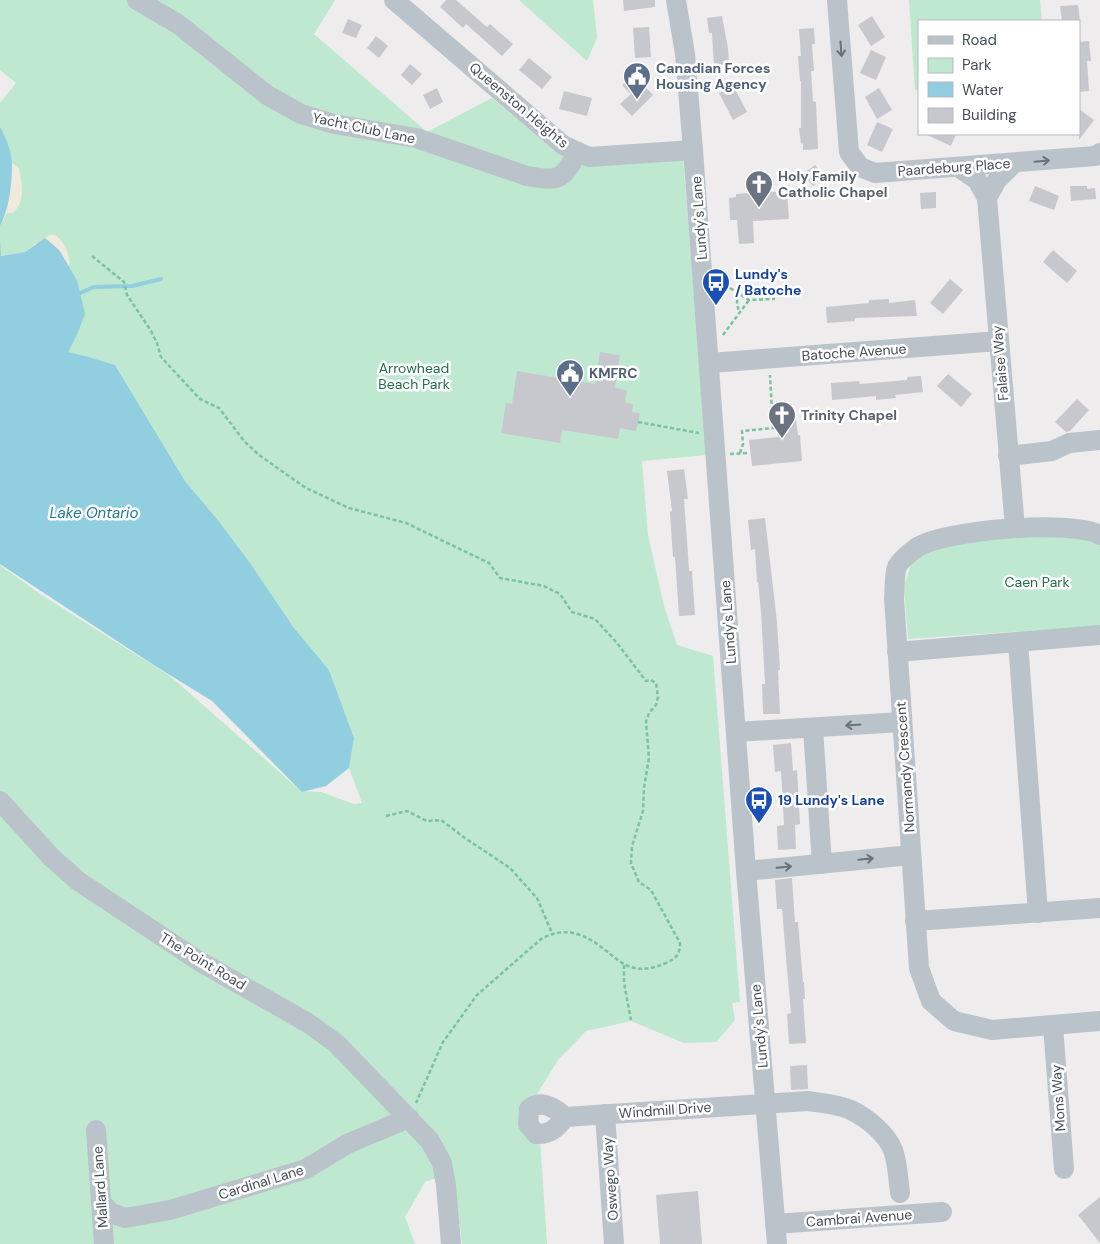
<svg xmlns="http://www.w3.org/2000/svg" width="1100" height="1244" font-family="'DM Sans',sans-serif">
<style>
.green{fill:#bee8cf}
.sand{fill:#efe9de}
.water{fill:#90cee0}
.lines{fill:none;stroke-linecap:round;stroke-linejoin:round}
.stream{stroke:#90cee0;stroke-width:4}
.building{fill:#c7c8ce}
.path{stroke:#7bc2a0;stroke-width:2.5;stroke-dasharray:4 2.5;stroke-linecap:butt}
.minor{stroke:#bbc3ca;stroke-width:20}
.oneway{stroke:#69727a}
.labels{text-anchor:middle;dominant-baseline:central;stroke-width:5;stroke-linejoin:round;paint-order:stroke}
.service-label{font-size:14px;font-weight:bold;fill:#4e5e75;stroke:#fff;text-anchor:start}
.street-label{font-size:14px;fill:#464f57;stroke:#fff}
.worship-label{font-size:14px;font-weight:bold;fill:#5b616d;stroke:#fff;text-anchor:start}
.transit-label{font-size:14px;font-weight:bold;fill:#164399;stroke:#fff;text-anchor:start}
.park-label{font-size:14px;fill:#216e49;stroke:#fff}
.water-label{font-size:15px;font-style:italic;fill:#1c7994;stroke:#fff}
</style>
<rect width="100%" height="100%" fill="#eeecec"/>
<g class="green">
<path d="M0 0H335L314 34 427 132 492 98 555 151 683 159 707 455 642 461 648 535 664 606 677 645 713 656 740 1002 732 1003 735 1020 716 1042 684 1043 631 1021 586 1031 558 1060 537 1094 547 1244H462L453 1172 425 1182 405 1217 415 1244H0V565L40 594 170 676 301 791 321 792 354 804 362 803 349 768 354 738 329 670 294 628 249 562 217 519 185 481 115 365 89 357 67 352 76 337 77 280 59 250 36 243 25 252 0 256V226L7 213 4 135 0 127V103L16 83 0 70Z"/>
<path d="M519 0H593L597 38 587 61Z"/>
<path d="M909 0H1040L1042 21H919V90H915Z"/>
<path d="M1033 534 1100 537V626L908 639 904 587 910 567 919 552 936 544Z"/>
</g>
<g class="sand">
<path d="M12 163 19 168C22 184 26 201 13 213H7L9 171Z"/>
<path d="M49 235H55C64 241 71 256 69 266L59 250 45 238Z"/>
</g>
<g class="water">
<path d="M0 127C6 137 12 153 12 165 12 184 9 209 0 226Z"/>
<path d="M45 238 59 250 77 280 85 314 76 337 68 352 89 357 115 365 185 481 217 519 250 563 294 628 329 670 354 738 349 768 326 786 302 792 212 701 152 664 0 564V240L1 256 25 252Z"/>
</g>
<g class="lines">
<path class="stream" d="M80 293 94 287 132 286 161 279"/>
</g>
<g class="building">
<path d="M446 0H456L487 27 490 24 513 44 502 56 466 24 463 28 440 7Z"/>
<path d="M623 0H655V7L624 11Z"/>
<path d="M1078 5 1080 21H1062L1060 6Z"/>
<path d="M722 16 728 48 729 64 714 65 712 33H709L707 18Z"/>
<path d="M872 16 885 37 871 46 858 25Z"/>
<path d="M348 19 362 25 356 38 342 33Z"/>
<path d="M649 27 651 57 635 58 633 28Z"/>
<path d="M814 28 815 44H812L814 71H811L813 101 816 102 818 149 803 150V143L801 144 799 128H801V81H800L798 56H801L799 29Z"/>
<path d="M376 36 388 46 379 58 367 48Z"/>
<path d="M1089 41 1091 61H1087L1089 91 1079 92V42Z"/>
<path d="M871 50 886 57 876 80 860 73Z"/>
<path d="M529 58 552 77 542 89 519 70Z"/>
<path d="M410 64 422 74 412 85 401 75Z"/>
<path d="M633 74 653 95 632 116 620 104 631 94 622 85Z"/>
<path d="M733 85 747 112 733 120 719 93Z"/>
<path d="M437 88 443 102 430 109 423 95Z"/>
<path d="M879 88 892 110 877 119 865 97Z"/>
<path d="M564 91 592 98 587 116 559 109Z"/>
<path d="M1079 109 1094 120 1079 140Z"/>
<path d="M877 122 893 129 882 152 867 145Z"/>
<path d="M925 134H956L951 146Z"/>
<path d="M815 165 824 177 813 186 803 174Z"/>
<path d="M1035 186 1059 196 1054 210 1029 201Z"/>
<path d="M1070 186H1087V189L1095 188 1096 199 1071 201Z"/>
<path d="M787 191 789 219 753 221 754 243 739 244 737 220H730L729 198 736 197V194Z"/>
<path d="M936 192V208L921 209 920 193Z"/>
<path d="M1053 250 1077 271 1067 283 1043 262Z"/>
<path d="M950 279 963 290 943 314 930 303Z"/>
<path d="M889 299V303L915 300 917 316 855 318V321L827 323 826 307 869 303V300Z"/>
<path d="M600 352 620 355 615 388 627 390 625 403 633 404 632 412 640 413 636 431 620 428 618 439 562 430 560 443 501 433 506 403 512 404 517 371 595 384Z"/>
<path d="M948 374 972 394 961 407 937 386Z"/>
<path d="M921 376 923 392 895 395 896 398 876 400V396L832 400 831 383 859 381 860 384 907 380V377Z"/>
<path d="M1077 399 1089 410 1070 431 1066 432 1055 422Z"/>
<path d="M795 412 798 435H800L802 461 752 466 749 440 778 437 776 414Z"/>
<path d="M684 469 688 499H684L687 540 689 571H692L695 615 679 616 675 557H673L671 528 670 512 672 511 667 471Z"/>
<path d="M765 518 777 622 780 670H778L780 714H763L762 684H765L761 612 758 582H757L755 549 751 550 748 520Z"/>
<path d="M791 743 793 771 797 770 800 824 795 825 796 849 778 850 777 826 784 825 781 771 775 772 773 745Z"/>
<path d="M792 878 795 922H798L803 982H804L805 999H803L806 1043 789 1044 787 1014 791 1013 787 969 782 909H777L775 880Z"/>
<path d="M807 1065 808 1089 791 1090 790 1066Z"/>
<path d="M698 1191 702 1244H660L656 1195Z"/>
<path d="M1100 1197V1243L1078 1215Z"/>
</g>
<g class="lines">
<g class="path">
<path d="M92 256 124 282 127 295 151 331 157 343 161 357 200 399 219 408 244 441 259 455 306 488 349 508 406 523 489 563 500 578 544 586 560 594 572 612 595 619 617 643 646 681 651 680 656 683 658 697 656 705 649 713 646 722 649 758 644 788 643 811 632 846 631 863 639 882 651 890 680 943C680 955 676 958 666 963 620 983 615 946 577 934 564 930 552 933 541 939L477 995 443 1042 416 1103"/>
<path d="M719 281 749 300 775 299"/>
<path d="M738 293 737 302 739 313"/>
<path d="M723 335 749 300"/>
<path d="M638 422 699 433"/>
<path d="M740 453 743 444 742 431 773 428 770 375"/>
<path d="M730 454 748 453"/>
<path d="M386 816 407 811 427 821 441 820 465 838 510 868 537 898 552 933"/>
<path d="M624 965V983L631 1020"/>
</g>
<g class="minor">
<path d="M137 0 178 24 267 95 301 114 334 124 416 138 527 176C560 182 562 180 578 152"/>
<path d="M394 0 563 145 589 157 693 150"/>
<path d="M676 0 685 54 693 150 746 871 777 1244"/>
<path d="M837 0 849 152 860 167 875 173 1095 156 1100 153"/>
<path d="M958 167 977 180 987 198 1015 528"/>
<path d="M987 198 997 180 1014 163"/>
<path d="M710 363 999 341"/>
<path d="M1008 456 1052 451 1069 443 1100 440"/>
<path d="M1100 535C1072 519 942 530 916 548 911 552 899 561 897 567 894 575 895 588 894 598L919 968 931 1001 954 1021 992 1030 1100 1021"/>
<path d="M1018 642 1038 913"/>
<path d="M897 652 1100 635"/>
<path d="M813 728 822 864"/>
<path d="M736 732 902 722"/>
<path d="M0 801 51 857 78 881 199 961 308 1023 337 1044 430 1141 442 1163 446 1185 451 1244"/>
<path d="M746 871 911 855"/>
<path d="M915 921 1100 908"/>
<path d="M1053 1026 1064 1169"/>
<path d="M605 1114 614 1244"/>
<path d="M565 1117C557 1128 550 1135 536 1134L528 1124 529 1109C541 1099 555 1108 565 1117L808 1101C822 1103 838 1104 851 1110 867 1118 886 1133 893 1150 898 1164 898 1178 900 1193"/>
<path d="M96 1130 104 1244"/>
<path d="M101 1202 111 1213 125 1218 170 1210 306 1169 347 1144 409 1118"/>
<path d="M775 1224 942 1212"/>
</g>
</g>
<defs><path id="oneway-shaft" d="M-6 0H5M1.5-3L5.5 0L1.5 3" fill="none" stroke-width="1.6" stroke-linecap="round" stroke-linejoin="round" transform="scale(1.25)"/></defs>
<g class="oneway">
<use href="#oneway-shaft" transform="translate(841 49) rotate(86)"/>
<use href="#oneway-shaft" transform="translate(1042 161) rotate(-5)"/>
<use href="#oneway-shaft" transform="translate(853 725) rotate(176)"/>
<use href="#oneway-shaft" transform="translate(866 859) rotate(-6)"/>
<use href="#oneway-shaft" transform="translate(784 867) rotate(-5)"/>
</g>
<defs>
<g id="civic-pin" transform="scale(1.4375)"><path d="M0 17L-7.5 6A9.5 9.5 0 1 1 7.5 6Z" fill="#5c6f8a" stroke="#fff"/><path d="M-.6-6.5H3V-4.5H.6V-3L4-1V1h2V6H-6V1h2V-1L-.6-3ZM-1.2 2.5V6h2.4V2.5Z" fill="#fff"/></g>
<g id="church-pin" transform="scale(1.4375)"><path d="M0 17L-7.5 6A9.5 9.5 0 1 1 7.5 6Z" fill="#6b7280" stroke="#fff"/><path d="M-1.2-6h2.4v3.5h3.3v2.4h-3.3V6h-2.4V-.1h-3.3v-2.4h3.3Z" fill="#fff"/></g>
<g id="bus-pin" transform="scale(1.4375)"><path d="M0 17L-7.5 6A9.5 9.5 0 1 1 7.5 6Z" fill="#1a4fb4" stroke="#fff"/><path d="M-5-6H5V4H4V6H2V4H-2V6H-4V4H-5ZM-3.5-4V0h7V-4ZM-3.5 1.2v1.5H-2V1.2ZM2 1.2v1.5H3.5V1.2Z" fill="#fff"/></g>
</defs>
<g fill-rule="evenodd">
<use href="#civic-pin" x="637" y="76"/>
<use href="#church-pin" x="759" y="184"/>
<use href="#bus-pin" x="716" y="282"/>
<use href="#civic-pin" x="570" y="373"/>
<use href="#church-pin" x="782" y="415"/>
<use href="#bus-pin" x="759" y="800"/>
</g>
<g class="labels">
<g class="service-label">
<text x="656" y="68">Canadian Forces<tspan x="656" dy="16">Housing Agency</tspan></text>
<text x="589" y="373">KMFRC</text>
</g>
<g class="street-label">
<text transform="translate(519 105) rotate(40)">Queenston Heights</text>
<text transform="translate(364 128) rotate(12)">Yacht Club Lane</text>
<text transform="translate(954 167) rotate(-4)">Paardeburg Place</text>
<text transform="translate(699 218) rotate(-94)">Lundy's Lane</text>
<text transform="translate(854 352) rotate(-4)">Batoche Avenue</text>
<text transform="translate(1000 363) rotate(-95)">Falaise Way</text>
<text transform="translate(728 622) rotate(-94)">Lundy's Lane</text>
<text transform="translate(905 767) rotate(-94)">Normandy Crescent</text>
<text transform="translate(203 961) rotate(31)">The Point Road</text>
<text transform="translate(759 1026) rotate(-95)">Lundy's Lane</text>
<text transform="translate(1058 1098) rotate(-94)">Mons Way</text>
<text transform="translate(665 1110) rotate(-4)">Windmill Drive</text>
<text transform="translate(610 1179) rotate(-94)">Oswego Way</text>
<text transform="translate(261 1182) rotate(-17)">Cardinal Lane</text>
<text transform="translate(100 1187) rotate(-94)">Mallard Lane</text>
<text transform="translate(859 1218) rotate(-4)">Cambrai Avenue</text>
</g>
<g class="worship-label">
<text x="778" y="176">Holy Family<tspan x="778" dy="16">Catholic Chapel</tspan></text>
<text x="801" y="415">Trinity Chapel</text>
</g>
<g class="transit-label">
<text x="735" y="274">Lundy's<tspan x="735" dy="16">/ Batoche</tspan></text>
<text x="778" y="800">19 Lundy's Lane</text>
</g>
<g class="park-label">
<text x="414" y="368">Arrowhead<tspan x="414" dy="16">Beach Park</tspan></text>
<text x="1037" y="582">Caen Park</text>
</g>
<g class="water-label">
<text x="94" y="513">Lake Ontario</text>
</g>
</g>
<rect x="918" y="20" width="162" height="115" fill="#ffffff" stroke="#b5b9bc"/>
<rect x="928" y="36" width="25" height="8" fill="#bbc3ca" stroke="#b5b9bc"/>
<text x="962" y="45" font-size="15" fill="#464f57">Road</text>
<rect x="928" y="58" width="25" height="15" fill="#bee8cf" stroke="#b5b9bc"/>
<text x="962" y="70" font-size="15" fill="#464f57">Park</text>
<rect x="928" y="82" width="25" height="15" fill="#90cee0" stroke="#b5b9bc"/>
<text x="962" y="95" font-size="15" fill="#464f57">Water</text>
<rect x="928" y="108" width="25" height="15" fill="#c7c8ce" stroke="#b5b9bc"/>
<text x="962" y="120" font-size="15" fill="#464f57">Building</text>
</svg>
